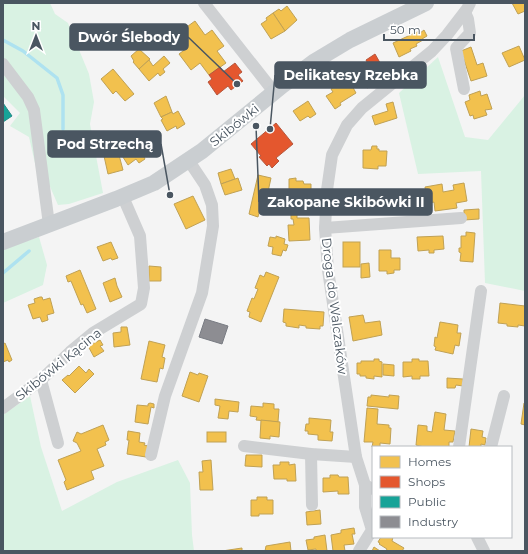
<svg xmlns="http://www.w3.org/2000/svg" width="528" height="554" font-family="Montserrat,sans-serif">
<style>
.green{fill:#d9f2e3}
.homes{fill:#f2c14e;stroke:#c0a154}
.shops{fill:#e4572e;stroke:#b6573d}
.public{fill:#17a398;stroke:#268c88}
.industry{fill:#8d8d92;stroke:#797c83}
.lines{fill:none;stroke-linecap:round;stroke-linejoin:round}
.stream{stroke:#aee2f0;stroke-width:3.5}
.minor{stroke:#ced0d2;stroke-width:12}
.major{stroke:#caced1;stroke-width:16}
.labels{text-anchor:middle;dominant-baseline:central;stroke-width:4;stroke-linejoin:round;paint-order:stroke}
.street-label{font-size:13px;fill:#4a5661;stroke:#fff}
.leader{fill:none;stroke:#4a5661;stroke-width:1.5}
.callout-dot{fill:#4a5661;stroke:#fff;stroke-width:1.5}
.callout{fill:#4a5661;stroke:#4a5661;stroke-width:1.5}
.callout-label{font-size:14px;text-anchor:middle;font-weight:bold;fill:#fff}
</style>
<rect width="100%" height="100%" fill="#f4f4f4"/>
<g class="green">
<path d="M3 3H50L55 14 68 23 89 74 94 102 90 124 103 193 69 204 58 205 48 182 37 172 29 137 10 126 20 113 3 96Z"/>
<path d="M438 57 465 137 488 140 525 95V291L485 283 481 171 418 174 399 93Z"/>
<path d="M39 237 47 265 43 285 3 303V249Z"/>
<path d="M30 396 41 447 62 511 117 482 178 460 190 483 192 535 194 551H3V415Z"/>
</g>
<g class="homes">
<path d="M512 3H525V11L518 14Z"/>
<path d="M287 6 297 20 285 31 273 13 279 9 281 11Z"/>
<path d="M273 13 285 31 271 39 261 24 267 20 266 18Z"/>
<path d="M195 21 205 35 212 30 224 46 217 51 226 63 209 75 200 63 191 70 179 54 187 48 177 34Z"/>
<path d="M424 30 427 36 422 39 423 40 416 44 417 46 410 49 411 51 399 57 393 43 419 31 420 33Z"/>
<path d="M519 46 525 60 509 67 502 53Z"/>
<path d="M471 47 477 65 483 63 487 76 471 81 461 51Z"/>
<path d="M139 49 150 59 139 69 133 62 134 61 131 56Z"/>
<path d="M164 56 170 63 163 69 165 72 160 76 158 73 149 81 139 69 149 60 153 66Z"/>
<path d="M113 69 134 94 125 101 116 91 113 94 101 79Z"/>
<path d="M346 79 349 85 351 84 356 93 340 103 341 105 335 109 326 96 333 92 331 89Z"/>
<path d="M480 91 481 96 487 94 492 109 485 110 487 115 474 119 473 115 470 116 465 102 470 100 469 95Z"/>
<path d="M166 96 172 112 161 117 154 103Z"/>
<path d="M308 101 316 114 310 118 308 116 300 121 293 111Z"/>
<path d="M393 102 397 118 375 125 372 116 388 111 386 104Z"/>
<path d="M178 111 185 124 177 129 176 126 167 131 161 120 163 119 161 117 172 112 173 114Z"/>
<path d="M135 133 141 142 144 139 152 151 144 157 145 159 139 163 136 159 128 165 121 154 129 150 123 140Z"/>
<path d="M116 144 123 170 108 174 102 147Z"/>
<path d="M372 146H377V149H379V151H387L386 166H378V169L363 168V150H371Z"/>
<path d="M231 169 235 179 221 184 218 173Z"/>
<path d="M258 175 271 178 266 201 262 200 258 217 249 214Z"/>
<path d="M238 178 242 190 225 195 221 184Z"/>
<path d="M296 178V181H303L304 184H311V193H304V196L297 197V194H289V179Z"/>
<path d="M464 183 467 201 456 203 457 208 435 211 434 202 430 203 429 195H426L425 187 442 184 443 192 454 190 453 185Z"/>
<path d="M193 196 205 220 186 229 174 204Z"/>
<path d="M479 209V219L464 220V210Z"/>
<path d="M291 213H297V218H309L310 240 289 241 288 225H294L293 219H291Z"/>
<path d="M466 232 475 233 473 262 460 261 461 253 459 252V248H461V236H466Z"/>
<path d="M276 236 285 239 284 244 288 245 286 251 283 250 281 256 272 254 273 247 268 246 270 237 276 238Z"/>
<path d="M443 236 444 249 434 250V253H429V250L418 251 417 237Z"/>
<path d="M111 242 118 258 112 260 111 258 103 261 97 247Z"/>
<rect x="343" y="242" width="17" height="25"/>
<path d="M379 250H391V258H400V270H394V273L387 274V271H379Z"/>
<path d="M369 263 370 277 361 278V264Z"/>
<path d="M149 266 161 267V281H149Z"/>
<path d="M80 270 96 309 87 313 83 304 81 305 71 281 68 282 66 276Z"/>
<path d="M266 272 279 277 261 322 249 317 250 312 247 311 252 298 254 299 258 289 255 288 260 275 264 277Z"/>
<path d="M115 278 117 286 122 297 110 302 103 283Z"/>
<path d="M40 297H42L43 300 50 298 54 313 47 315 48 320 42 322 40 317 33 319 28 305 35 303 34 299Z"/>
<path d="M500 303 525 306V326L518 325V327L507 326V324L498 323Z"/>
<path d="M284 309 324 312 323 326H320V329L306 328V326L299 325V328L286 326V323L283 322Z"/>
<path d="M363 315 365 323 380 321 382 335 353 341 349 317Z"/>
<path d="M440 322 458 325 457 333H461L459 346 455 345 453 354 435 350 436 347 434 346 435 337 437 338Z"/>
<path d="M121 327H127L130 345 114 347 113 333 121 332Z"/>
<path d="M100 340 103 345 100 346 104 351 94 357 88 346Z"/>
<path d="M149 341 165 345 162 357 165 358 163 369 160 368 157 382 141 379Z"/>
<path d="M5 343 12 360 9 362 8 360 3 362V344Z"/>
<path d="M374 359H379V361L382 362V377L374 376V379L366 378V376H360V374H357V363H361V361H374Z"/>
<path d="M412 359H419V361H428L429 376H420V379H412V376L403 377V362H412Z"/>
<path d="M383 364 394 365V376L383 375Z"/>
<path d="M79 366 86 373 89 369 94 374 75 393 62 380 68 375 69 376Z"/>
<path d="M190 372 198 375 199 373 208 376 199 402 182 396Z"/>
<path d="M447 378 463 379V386L456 385 455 388H447Z"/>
<path d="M371 395 389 397V395L399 396 398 409 367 406 368 397H371Z"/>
<path d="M215 399 239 402 238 412 229 411 228 419 218 418 220 406 215 405Z"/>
<path d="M150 403 154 404V408L151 407 148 424 135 422 137 405 148 406V404Z"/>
<path d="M263 403 274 404V409H279L278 422 256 420 257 417 250 416 251 406 263 407Z"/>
<path d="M524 403H525V425L521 424Z"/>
<path d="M367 408 378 409 377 424 389 425V428H391L390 444 380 443V447H372L373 442H364Z"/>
<path d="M435 412 446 414 444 430 455 431 453 442H449V447H424L416 445 418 425 427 426V431L432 432Z"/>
<path d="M309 418 331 420 330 432H333L332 441 318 440V435L308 434V431H305L306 424H309Z"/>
<path d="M261 420 280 422 279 437 270 436V439L260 438Z"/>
<path d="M103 425 109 440 105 442 106 445 97 449 104 466 91 471 94 479 67 490 64 482 66 480 58 460 81 451 77 443 73 441 77 432 81 434Z"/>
<path d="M471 429 483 431 482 437 486 438 485 445 481 444V447H469Z"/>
<path d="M128 431 140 433 139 442 145 443 144 445 148 446 146 457 127 454 129 440H127Z"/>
<rect x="207" y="432" width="19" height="10"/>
<path d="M246 455H262V467L245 466Z"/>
<path d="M211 460 213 490H200L199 472H203L202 461Z"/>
<path d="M280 462H289V465L295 464 296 481H287V479H274L273 465H280Z"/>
<path d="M330 475H338L339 477H348L349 494H338V491L323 492V478H330Z"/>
<path d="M257 497H267V500H273V514H259V516H251V500H257Z"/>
<path d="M320 510 321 524 307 525 306 512Z"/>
<path d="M354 528 355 534H352L354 544 344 545 345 551H333L331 535 341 533V530Z"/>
<path d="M325 535 327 551H316V549L308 550 306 540 314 539V537Z"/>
<path d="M381 537H393L392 541 404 548 402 551H386L387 549 379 544 380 543 378 542Z"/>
<path d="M290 542 291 551H265L266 546Z"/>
<path d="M374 547 380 551H372Z"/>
<path d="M242 548V551H222Z"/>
</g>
<g class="shops">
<path d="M375 54 387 75 386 74 372 83 373 84 367 88 358 73 369 66 366 60Z"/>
<path d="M235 63 242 72 238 75 243 81 231 90 228 86 217 95 208 82 212 79 209 75 220 67 223 72Z"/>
<path d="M276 123 293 144 276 158 279 161 272 168 269 164 267 166 259 157 261 156 251 144Z"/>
</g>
<path class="public" d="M3 103 12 116 3 122Z"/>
<path class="industry" d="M205 319 228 326 222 344 199 337Z"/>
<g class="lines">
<g class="stream">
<path d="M3 40 23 51 57 78 63 95V129"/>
<path d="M3 273 29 251"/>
</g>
<g class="minor">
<path d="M204 3 274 92"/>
<path d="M3 64 28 97 34 110 48 217 50 224"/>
<path d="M464 89 456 48 470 33 468 19 465 12"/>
<path d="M325 228 461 218"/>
<path d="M41 380 58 443"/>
<path d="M3 408 41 380 70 352 93 333 141 304 144 288 140 236 123 197"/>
<path d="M244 446 311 454 356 457"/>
<path d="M459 447 481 291"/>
<path d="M491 447 504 396"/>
<path d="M311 454 312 505"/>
<path d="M151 455 165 396 202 293 213 226 212 205 205 185 189 161"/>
<path d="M373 489 365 485 356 457 328 270 325 228 327 190 332 155 347 125 362 108 432 51 447 35 467 9 470 3"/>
<path d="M477 537 484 551"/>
<path d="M359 551 372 530 365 507V485"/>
</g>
<path class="major" d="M3 242 116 199 154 183 202 151 283 85 315 61 350 40 426 3"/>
</g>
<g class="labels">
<g class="street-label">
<text transform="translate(234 125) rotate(-39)">Skibówki</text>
<text transform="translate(335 306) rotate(83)">Droga do Walczaków</text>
<text transform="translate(58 364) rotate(-39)">Skibówki Kącina</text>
</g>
</g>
<path class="leader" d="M237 84L188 37M270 129L275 75M170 195L161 144M256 126L259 202"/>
<g class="callout-dot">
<circle cx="237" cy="84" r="4"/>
<circle cx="270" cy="129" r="4"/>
<circle cx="170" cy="195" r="4"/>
<circle cx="256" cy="126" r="4"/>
</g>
<g class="callout">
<rect x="70" y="24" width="118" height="26" rx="4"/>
<rect x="275" y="62" width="151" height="26" rx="4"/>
<rect x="48" y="131" width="113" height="26" rx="4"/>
<rect x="259" y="189" width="173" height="26" rx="4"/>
</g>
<g class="callout-label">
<text x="129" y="42">Dwór Ślebody</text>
<text x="351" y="80">Delikatesy Rzebka</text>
<text x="105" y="149">Pod Strzechą</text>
<text x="346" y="207">Zakopane Skibówki II</text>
</g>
<rect width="528" height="554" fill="none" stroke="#4a5661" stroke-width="8"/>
<rect x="372" y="446" width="140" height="92" fill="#ffffff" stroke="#b7bbc0"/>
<rect x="380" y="456" width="20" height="12" fill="#f2c14e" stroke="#b7bbc0"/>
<text x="408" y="466" font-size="12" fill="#4a5661">Homes</text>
<rect x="380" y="476" width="20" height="12" fill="#e4572e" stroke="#b7bbc0"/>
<text x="408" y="486" font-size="12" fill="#4a5661">Shops</text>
<rect x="380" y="496" width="20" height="12" fill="#17a398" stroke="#b7bbc0"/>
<text x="408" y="506" font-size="12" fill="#4a5661">Public</text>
<rect x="380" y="516" width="20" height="12" fill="#8d8d92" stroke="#b7bbc0"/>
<text x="408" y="526" font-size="12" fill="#4a5661">Industry</text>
<g transform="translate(36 36)" stroke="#ffffff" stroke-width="3" paint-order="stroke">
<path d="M0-3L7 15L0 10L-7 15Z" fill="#4a5661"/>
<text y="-6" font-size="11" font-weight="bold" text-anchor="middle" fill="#4a5661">N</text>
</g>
<path d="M384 34v6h90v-6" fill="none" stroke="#4a5661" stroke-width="2"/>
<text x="390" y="34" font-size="12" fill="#4a5661" stroke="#ffffff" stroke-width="3" paint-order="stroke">50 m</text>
</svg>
